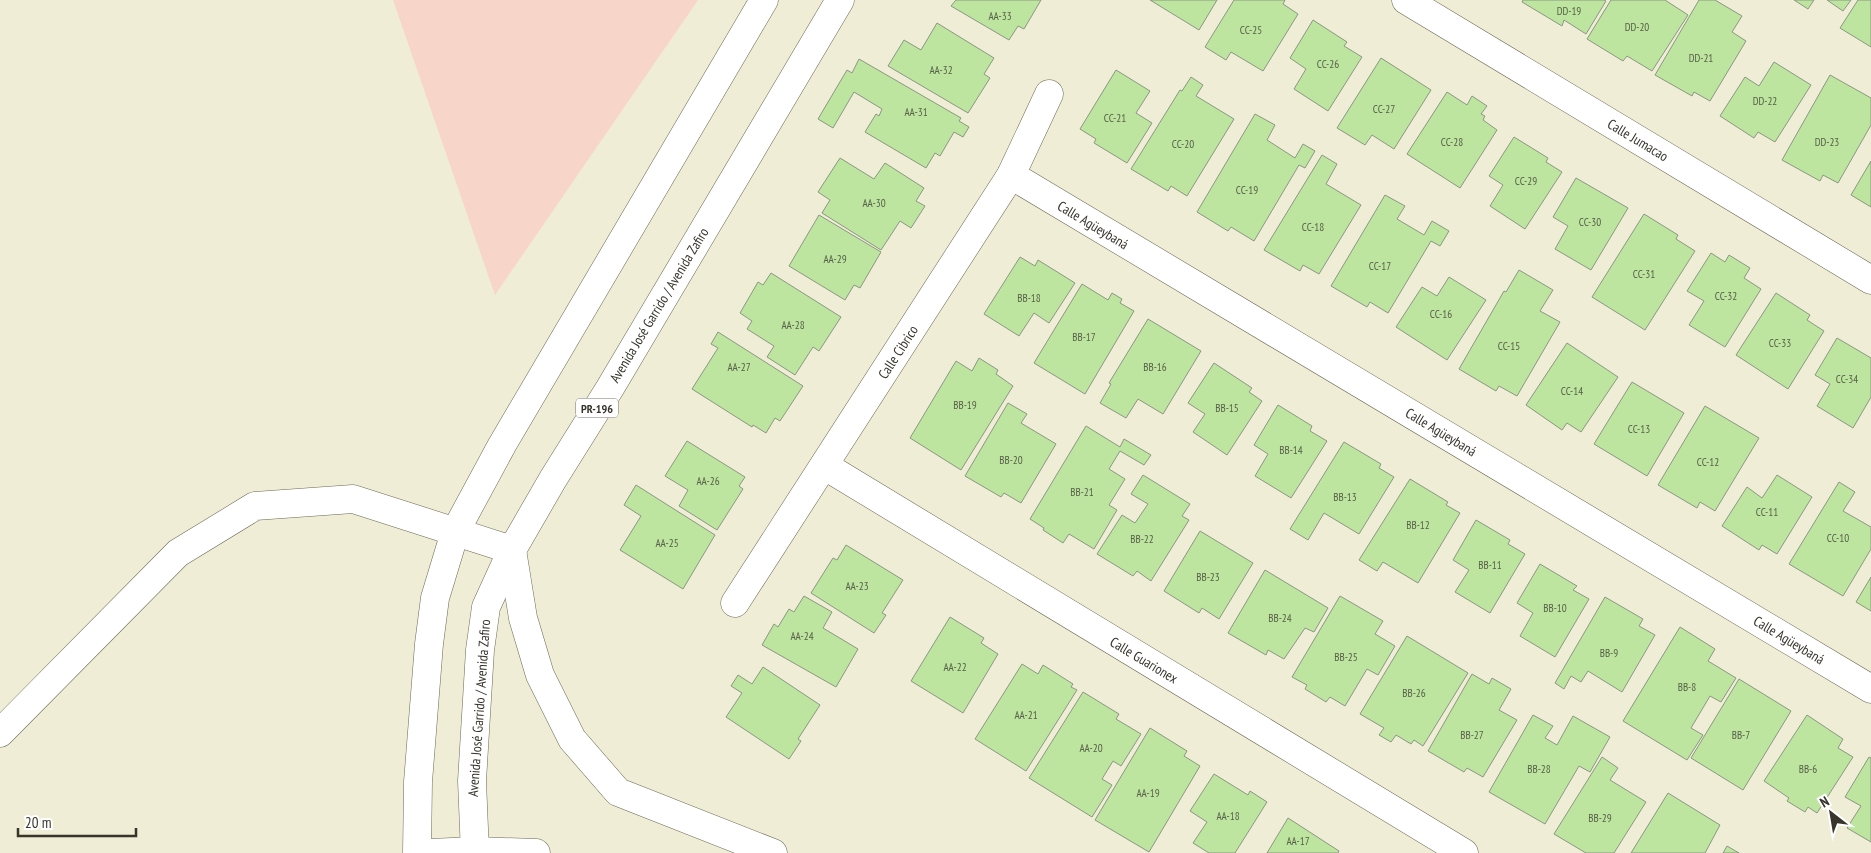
<svg xmlns="http://www.w3.org/2000/svg" width="1871" height="853" font-family="'PT Sans Narrow',sans-serif">
<style>
.green{fill:#f8d5c9}
.building{fill:#bde5a0;stroke:#8b9783}
.lines{fill:none;stroke-linecap:round;stroke-linejoin:round}
.minor-casing{stroke:#6c6955;stroke-width:29}
.major-casing{stroke:#6c6955;stroke-width:29}
.minor{stroke:#fff;stroke-width:28}
.major{stroke:#fff;stroke-width:28}
.labels{text-anchor:middle;dominant-baseline:central;stroke-width:4;stroke-linejoin:round;paint-order:stroke}
.number-label{font-size:11px;fill:#586048}
.shield{fill:#fff;stroke:#72716b;stroke-width:1}
.shield-label{font-size:12px;font-weight:bold;fill:#36342b}
.street-label{font-size:14px;fill:#36342b;stroke:#fff}
</style>
<rect width="100%" height="100%" fill="#efedd5"/>
<path class="green" d="M393 0H698L495 295Z"/>
<g class="building">
<path d="M956 0H1041L1024 29 1018 26 1009 40 951 6Z"/>
<path d="M1150 0H1217L1199 30Z"/>
<path d="M1234 0H1285L1283 4 1298 14 1263 71 1231 52 1226 60 1205 47Z"/>
<path d="M1523 0H1604L1606 1 1586 34 1564 20 1562 26 1522 2Z"/>
<path d="M1611 0H1665L1688 15 1652 71 1627 56 1623 61 1587 39Z"/>
<path d="M1699 0H1715L1742 16 1732 32 1746 41 1710 101 1694 92 1692 96 1655 75Z"/>
<path d="M1794 0H1814L1808 9Z"/>
<path d="M1827 0H1851L1843 11Z"/>
<path d="M1858 0H1871V47L1840 28Z"/>
<path d="M1313 20 1347 42 1344 46 1362 57 1328 111 1294 89 1306 69 1290 58Z"/>
<path d="M937 23 994 58 984 74 990 78 968 113 888 66 904 40 921 50Z"/>
<path d="M1381 58 1431 90 1394 149 1372 135 1365 145 1337 128Z"/>
<path d="M859 59 961 118 959 121 969 127 963 137 954 132 940 156 935 153 926 168 865 132 876 114 879 116 882 109 854 92 833 128 818 119 847 70 852 73Z"/>
<path d="M1774 62 1811 85 1775 142 1758 132 1754 138 1720 116 1745 77 1759 86Z"/>
<path d="M1116 70 1150 91 1136 113 1152 123 1127 163 1094 143 1096 139 1080 129Z"/>
<path d="M1830 75 1871 98V125L1838 183 1823 175 1820 181 1782 160Z"/>
<path d="M1191 77 1203 85 1196 96 1234 119 1187 196 1171 186 1168 191 1131 169 1180 90 1182 91Z"/>
<path d="M1447 92 1467 105 1472 96 1487 106 1481 114 1485 116 1483 120 1497 130 1460 188 1407 154Z"/>
<path d="M1255 114 1275 125 1267 140 1295 158 1303 144 1315 151 1305 168 1299 165 1254 241 1231 227 1228 231 1197 212Z"/>
<path d="M1514 137 1548 158 1546 162 1562 172 1525 229 1490 206 1503 185 1489 176Z"/>
<path d="M1322 155 1337 164 1326 184 1361 205 1319 274 1303 265 1300 271 1264 250Z"/>
<path d="M840 158 874 179 885 163 924 188 916 201 925 206 911 228 900 221 881 250 822 213 830 200 818 192Z"/>
<path d="M1871 161V207L1851 195Z"/>
<path d="M1576 178 1628 208 1591 270 1555 249 1568 226 1553 217Z"/>
<path d="M1385 195 1405 206 1397 219 1424 235 1432 221 1449 231 1440 246 1431 241 1388 313 1370 302 1367 307 1331 286Z"/>
<path d="M1644 214 1678 235 1676 239 1695 251 1645 330 1592 297Z"/>
<path d="M819 215 881 252 860 288 854 285 845 300 789 266Z"/>
<path d="M1711 253 1725 262 1729 255 1750 268 1744 278 1761 289 1725 347 1689 325 1704 301 1687 291Z"/>
<path d="M1020 257 1035 266 1038 260 1075 283 1049 323 1034 313 1019 336 984 314Z"/>
<path d="M1519 270 1553 290 1540 311 1560 322 1517 396 1499 386 1496 391 1459 369 1504 291 1506 292Z"/>
<path d="M771 273 841 317 819 351 813 347 795 375 767 357 774 346 747 329 752 321 740 313 758 282 763 285Z"/>
<path d="M1449 277 1486 300 1447 360 1396 327 1422 287 1437 296Z"/>
<path d="M1082 284 1108 300 1112 293 1122 299 1120 303 1134 311 1085 394 1034 363Z"/>
<path d="M1776 293 1810 315 1807 320 1824 331 1788 389 1736 355Z"/>
<path d="M1148 319 1201 351 1163 414 1138 399 1126 418 1100 403 1111 384 1109 383Z"/>
<path d="M718 332 803 386 780 421 775 418 766 433 753 425 752 427 692 389 718 348 711 344Z"/>
<path d="M1837 338 1871 358V397L1853 428 1817 406 1830 384 1815 375Z"/>
<path d="M1567 343 1618 377 1581 432 1567 423 1562 430 1526 405Z"/>
<path d="M979 358 998 370 996 374 1013 386 961 470 910 438 956 361 972 371Z"/>
<path d="M1214 363 1252 388 1249 392 1262 401 1227 455 1193 432 1205 414 1188 403Z"/>
<path d="M1632 382 1684 413 1647 476 1594 444Z"/>
<path d="M1008 403 1027 414 1021 423 1056 444 1021 503 1004 493 1001 497 965 476Z"/>
<path d="M1278 405 1312 426 1310 431 1327 441 1291 498 1255 476 1268 454 1254 445Z"/>
<path d="M1705 406 1759 438 1715 511 1700 502 1697 508 1658 485Z"/>
<path d="M1086 426 1120 447 1124 439 1151 455 1144 465 1120 451 1109 469 1125 479 1109 505 1117 510 1094 549 1069 534 1063 543 1043 530 1044 528 1030 519Z"/>
<path d="M687 441 745 477 739 486 743 489 717 530 679 506 688 490 665 476Z"/>
<path d="M1344 442 1381 464 1379 468 1394 477 1359 534 1324 513 1308 540 1290 529Z"/>
<path d="M1143 475 1190 504 1182 516 1189 520 1151 581 1137 571 1133 576 1097 554 1122 515 1135 523 1148 504 1131 494Z"/>
<path d="M1777 475 1812 497 1777 554 1762 545 1759 550 1722 526 1747 487 1762 498Z"/>
<path d="M1410 479 1448 502 1446 505 1460 513 1418 583 1383 562 1377 571 1359 560Z"/>
<path d="M1839 482 1855 492 1843 511 1871 527V549L1843 596 1789 564Z"/>
<path d="M636 485 715 535 683 589 620 550 641 516 624 505Z"/>
<path d="M1476 520 1510 540 1508 544 1525 554 1490 613 1455 592 1469 570 1453 560Z"/>
<path d="M1200 531 1253 563 1219 619 1202 608 1199 613 1164 591Z"/>
<path d="M846 545 903 580 882 613 886 615 874 633 811 593 833 558 837 560Z"/>
<path d="M1540 564 1577 586 1573 590 1589 599 1555 657 1520 636 1533 613 1517 603Z"/>
<path d="M1265 570 1328 608 1314 632 1305 628 1284 659 1268 650 1266 655 1228 633Z"/>
<path d="M1871 577V611L1856 602Z"/>
<path d="M804 596 832 612 823 628 858 649 836 687 762 645 774 624 778 627 789 609 794 612Z"/>
<path d="M1340 596 1383 621 1375 634 1395 646 1378 675 1367 669 1345 706 1330 697 1326 702 1305 689 1307 685 1292 677Z"/>
<path d="M1605 597 1643 619 1639 626 1655 635 1622 692 1588 671 1581 682 1571 676 1564 689 1555 683Z"/>
<path d="M950 617 984 638 981 643 998 654 963 713 911 681Z"/>
<path d="M1680 627 1715 649 1708 661 1736 678 1721 702 1710 696 1691 728 1703 735 1687 760 1623 721Z"/>
<path d="M1407 636 1468 673 1423 746 1414 740 1411 744 1396 735 1391 742 1379 735 1384 728 1360 714Z"/>
<path d="M1022 664 1038 674 1043 665 1073 684 1071 687 1077 690 1026 771 975 739Z"/>
<path d="M763 667 820 705 798 739 801 741 789 759 726 717 742 693 731 686 738 675 752 684Z"/>
<path d="M1472 674 1489 684 1492 678 1511 689 1499 710 1517 720 1483 777 1467 768 1464 772 1428 751Z"/>
<path d="M1739 679 1791 711 1743 790 1691 758Z"/>
<path d="M1083 692 1119 714 1116 719 1141 734 1121 766 1113 761 1102 779 1112 785 1092 817 1029 778Z"/>
<path d="M1533 715 1553 726 1545 738 1557 745 1573 716 1610 737 1590 772 1579 766 1545 824 1489 792Z"/>
<path d="M1807 715 1843 739 1838 748 1853 757 1817 813 1808 807 1805 812 1787 801 1789 798 1764 781Z"/>
<path d="M1150 728 1187 751 1184 756 1200 766 1149 852 1095 820Z"/>
<path d="M1602 757 1618 768 1610 780 1646 802 1614 853H1586L1554 834Z"/>
<path d="M1869 757 1871 758V842L1847 828 1861 806 1845 797Z"/>
<path d="M1214 774 1248 795 1250 791 1267 802 1235 853H1209L1193 843 1207 822 1190 811Z"/>
<path d="M1668 793 1720 825 1705 853H1631Z"/>
<path d="M1288 818 1339 851 1338 853H1267Z"/>
<path d="M1727 846 1739 853H1723Z"/>
</g>
<g class="lines">
<g class="minor-casing">
<g id="minor">
<path d="M1406 0 1871 280"/>
<path d="M1011 175 1871 689"/>
<path d="M825 466 1464 853"/>
<path d="M735 603 1011 175 1049 94"/>
<path d="M0 733 178 553 255 506 353 499 512 550"/>
</g>
</g>
<g class="major-casing">
<g id="major">
<path d="M512 550 523 618 540 675 572 739 618 792 773 853"/>
<path d="M417 853 418 782 429 644 435 598 455 532 502 445 764 0"/>
<path d="M430 853 475 851 536 853"/>
<path d="M475 853 472 781 480 650 486 607 512 550 553 479 610 388 840 0"/>
</g>
</g>
<use href="#minor" class="minor"/>
<use href="#major" class="major"/>
</g>
<g class="labels">
<g class="number-label">
<text x="1569" y="11">DD-19</text>
<text x="1000" y="16">AA-33</text>
<text x="1637" y="27">DD-20</text>
<text x="1251" y="30">CC-25</text>
<text x="1701" y="58">DD-21</text>
<text x="1328" y="64">CC-26</text>
<text x="941" y="70">AA-32</text>
<text x="1765" y="101">DD-22</text>
<text x="1384" y="109">CC-27</text>
<text x="916" y="112">AA-31</text>
<text x="1115" y="118">CC-21</text>
<text x="1452" y="142">CC-28</text>
<text x="1827" y="142">DD-23</text>
<text x="1183" y="144">CC-20</text>
<text x="1526" y="181">CC-29</text>
<text x="1247" y="190">CC-19</text>
<text x="874" y="203">AA-30</text>
<text x="1590" y="222">CC-30</text>
<text x="1313" y="227">CC-18</text>
<text x="835" y="259">AA-29</text>
<text x="1380" y="266">CC-17</text>
<text x="1644" y="274">CC-31</text>
<text x="1726" y="296">CC-32</text>
<text x="1029" y="298">BB-18</text>
<text x="1441" y="314">CC-16</text>
<text x="793" y="325">AA-28</text>
<text x="1084" y="337">BB-17</text>
<text x="1780" y="343">CC-33</text>
<text x="1509" y="346">CC-15</text>
<text x="739" y="367">AA-27</text>
<text x="1155" y="367">BB-16</text>
<text x="1847" y="379">CC-34</text>
<text x="1572" y="391">CC-14</text>
<text x="965" y="405">BB-19</text>
<text x="1227" y="408">BB-15</text>
<text x="1639" y="429">CC-13</text>
<text x="1291" y="450">BB-14</text>
<text x="1011" y="460">BB-20</text>
<text x="1708" y="462">CC-12</text>
<text x="708" y="481">AA-26</text>
<text x="1082" y="492">BB-21</text>
<text x="1345" y="497">BB-13</text>
<text x="1767" y="512">CC-11</text>
<text x="1418" y="525">BB-12</text>
<text x="1838" y="538">CC-10</text>
<text x="1142" y="539">BB-22</text>
<text x="667" y="543">AA-25</text>
<text x="1490" y="565">BB-11</text>
<text x="1208" y="577">BB-23</text>
<text x="857" y="586">AA-23</text>
<text x="1555" y="608">BB-10</text>
<text x="1280" y="618">BB-24</text>
<text x="802" y="636">AA-24</text>
<text x="1609" y="653">BB-9</text>
<text x="1346" y="657">BB-25</text>
<text x="955" y="667">AA-22</text>
<text x="1687" y="687">BB-8</text>
<text x="1414" y="693">BB-26</text>
<text x="1026" y="715">AA-21</text>
<text x="1472" y="735">BB-27</text>
<text x="1741" y="735">BB-7</text>
<text x="1091" y="748">AA-20</text>
<text x="1539" y="769">BB-28</text>
<text x="1808" y="769">BB-6</text>
<text x="1148" y="793">AA-19</text>
<text x="1228" y="816">AA-18</text>
<text x="1600" y="818">BB-29</text>
<text x="1298" y="841">AA-17</text>
</g>
<rect class="shield" x="576" y="398.5" width="42" height="19" rx="4"/>
<g class="shield-label">
<text x="597" y="408">PR-196</text>
</g>
<g class="street-label">
<text transform="translate(1638 140) rotate(31)">Calle Jumacao</text>
<text transform="translate(1093 225) rotate(31)">Calle Agüeybaná</text>
<text transform="translate(659 305) rotate(-59)">Avenida José Garrido / Avenida Zafiro</text>
<text transform="translate(898 352) rotate(-57)">Calle Cibrico</text>
<text transform="translate(1441 432) rotate(31)">Calle Agüeybaná</text>
<text transform="translate(1789 640) rotate(31)">Calle Agüeybaná</text>
<text transform="translate(1144 660) rotate(31)">Calle Guarionex</text>
<text transform="translate(479 708) rotate(-86)">Avenida José Garrido / Avenida Zafiro</text>
</g>
</g>
<g transform="translate(1831 813) rotate(329)" stroke="#ffffff" stroke-width="4" paint-order="stroke">
<path d="M0-4L9 19L0 12L-9 19Z" fill="#36342b"/>
<text y="-8" font-size="14" font-weight="bold" text-anchor="middle" fill="#36342b">N</text>
</g>
<path d="M18 828v8h118v-8" fill="none" stroke="#36342b" stroke-width="2.5"/>
<text x="25" y="828" font-size="15" fill="#36342b" stroke="#ffffff" stroke-width="4" paint-order="stroke">20 m</text>
</svg>
